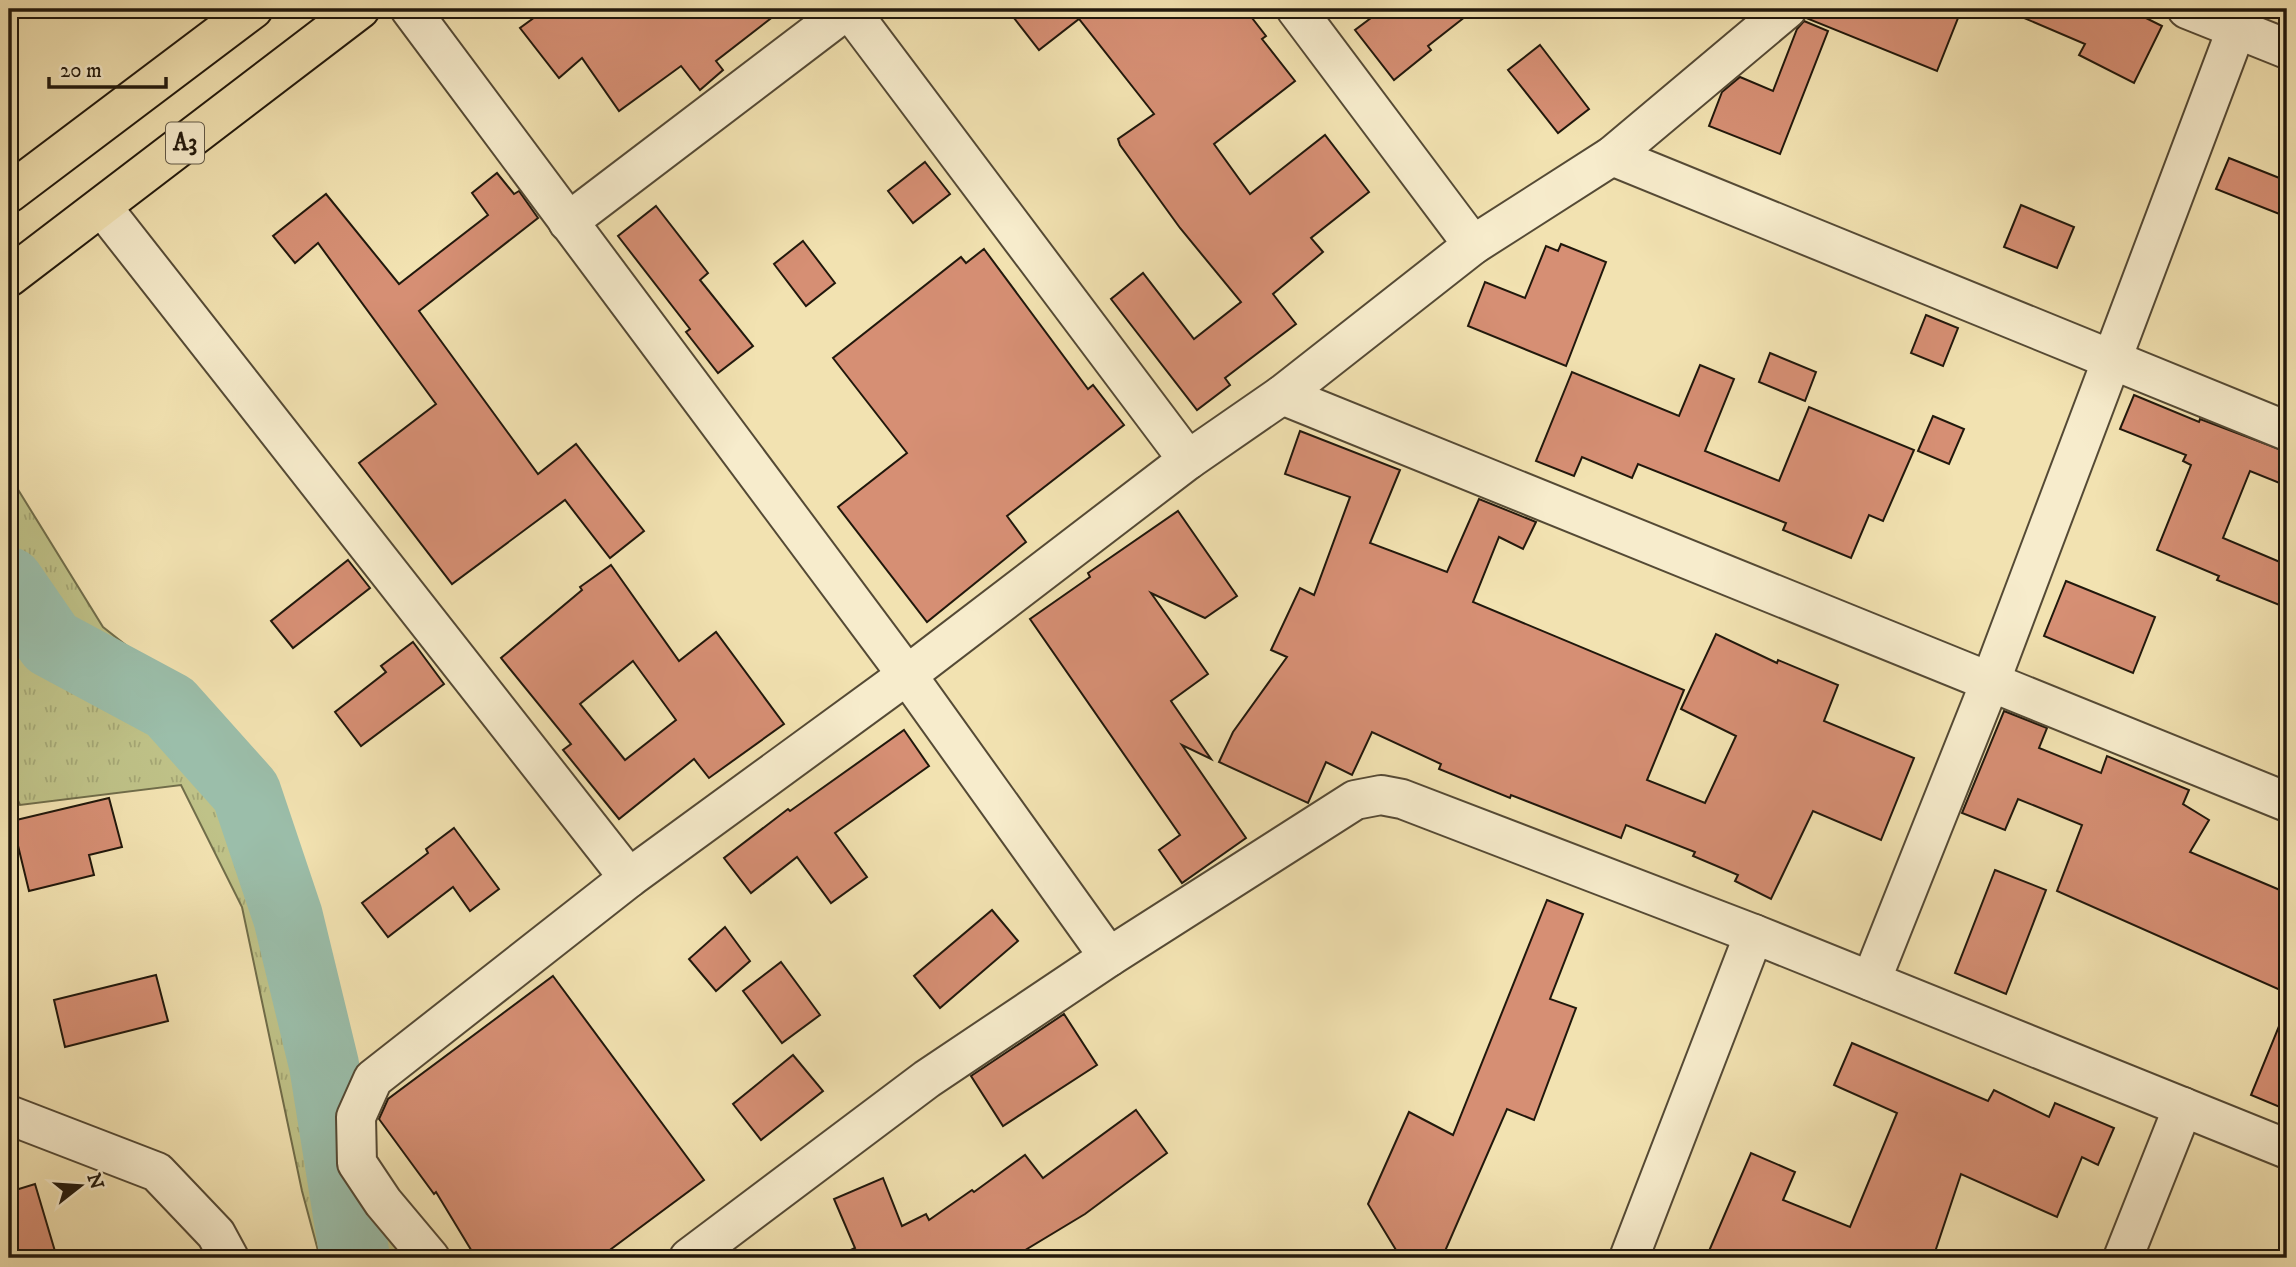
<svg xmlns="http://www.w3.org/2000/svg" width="2296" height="1267" font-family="'IM FELL DW Pica',serif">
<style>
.grass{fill:url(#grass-tufts);stroke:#706d4a;stroke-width:2}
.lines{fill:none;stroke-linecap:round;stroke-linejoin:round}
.river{stroke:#9bbeaa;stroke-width:70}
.building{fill:#d68f74;stroke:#21180c;stroke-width:2;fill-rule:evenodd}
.street-casing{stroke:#554a35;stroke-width:42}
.highway-casing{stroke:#21180c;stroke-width:42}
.street{stroke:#f7eccc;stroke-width:38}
.highway{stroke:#f2e2b1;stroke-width:38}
.labels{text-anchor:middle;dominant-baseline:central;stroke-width:5;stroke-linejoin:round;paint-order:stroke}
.shield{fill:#f7eccc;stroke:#615846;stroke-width:2}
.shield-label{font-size:24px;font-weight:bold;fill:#21180c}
</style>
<defs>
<pattern id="grass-tufts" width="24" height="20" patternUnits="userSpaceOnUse" patternTransform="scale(1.75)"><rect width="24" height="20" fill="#bfc288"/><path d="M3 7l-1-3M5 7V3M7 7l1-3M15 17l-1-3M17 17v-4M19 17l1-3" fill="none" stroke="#a4a674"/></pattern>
</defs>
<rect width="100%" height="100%" fill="#f2e2b1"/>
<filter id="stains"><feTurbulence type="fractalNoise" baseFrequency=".00286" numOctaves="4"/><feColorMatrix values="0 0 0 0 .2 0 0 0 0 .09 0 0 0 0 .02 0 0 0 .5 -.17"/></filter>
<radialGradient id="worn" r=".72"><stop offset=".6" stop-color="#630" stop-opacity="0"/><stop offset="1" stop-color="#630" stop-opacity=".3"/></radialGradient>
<path class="grass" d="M9 475 103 627 194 699 299 866 357 1194 407 1258H320L302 1191 242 907 181 785 20 805 9 781Z"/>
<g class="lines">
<path class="river" d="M9 582 51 643 170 707 246 792 288 917 324 1065 355 1258"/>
</g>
<g class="building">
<path d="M546 9H783L716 61 723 70 700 90 681 66 619 111 582 58 559 78 520 28Z"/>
<path d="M1007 9H1245L1266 36 1262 39 1295 81 1214 144 1250 194 1325 135 1369 192 1311 238 1323 252 1273 294 1296 324 1225 378 1230 385 1197 410 1111 299 1143 273 1194 339 1241 302 1180 228 1120 145 1118 139 1154 114 1079 19 1039 50Z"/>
<path d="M1383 9H1475L1428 46 1431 50 1394 80 1355 30Z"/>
<path d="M1808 9H1935L1958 18 1937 71 1806 18Z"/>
<path d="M2003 9H2128L2162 26 2134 83 2079 55 2085 44Z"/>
<path d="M1804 21 1828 31 1780 154 1709 126 1722 92 1740 77 1773 91 1797 29Z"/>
<path d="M1540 45 1589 109 1558 133 1508 70Z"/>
<path d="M2229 158 2287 181V217L2216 189Z"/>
<path d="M925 162 950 194 913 223 888 191Z"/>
<path d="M497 173 514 194 519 191 538 218 419 311 538 474 576 444 644 531 610 558 565 500 452 584 359 463 436 404 318 243 295 263 273 236 326 194 399 284 488 215 472 193Z"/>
<path d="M2021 205 2074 227 2057 268 2004 247Z"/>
<path d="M656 206 708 273 700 280 753 346 718 373 686 332 690 329 618 236Z"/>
<path d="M803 241 835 283 806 306 774 264Z"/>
<path d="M1561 244 1606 262 1566 366 1468 326 1485 282 1525 298 1546 246 1558 251Z"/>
<path d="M984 249 1088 389 1093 385 1124 425 1007 516 1026 542 927 622 838 507 907 453 833 358 961 257 966 263Z"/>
<path d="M1926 315 1958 328 1943 366 1911 353Z"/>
<path d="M1770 353 1816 372 1805 401 1759 382Z"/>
<path d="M1700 365 1734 379 1705 451 1779 481 1809 407 1914 450 1883 521 1869 515 1851 558 1783 530 1786 523 1638 464 1632 478 1582 457 1574 476 1536 461 1572 372 1679 416Z"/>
<path d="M2134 395 2199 422 2200 419 2287 452V486L2250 471 2223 538 2287 565V608L2217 580 2219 576 2157 550 2191 465 2183 461 2186 455 2120 429Z"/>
<path d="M1933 416 1964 429 1949 464 1918 451Z"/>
<path d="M1300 431 1400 470 1370 543 1447 572 1479 499 1536 522 1523 549 1499 537 1473 602 1684 690 1647 780 1705 803 1736 736 1681 709 1716 634 1777 663 1778 660 1838 685 1824 721 1914 758 1881 840 1813 811 1771 899 1735 881 1738 875 1693 856 1695 852 1626 825 1621 838 1511 795 1510 798 1439 769 1441 764 1372 732 1352 775 1326 762 1308 803 1219 762 1233 732 1287 657 1271 650 1300 588 1314 595 1350 497 1285 474Z"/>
<path d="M1178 511 1237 596 1205 618 1151 593 1208 674 1171 701 1211 759 1182 745 1246 838 1182 883 1159 850 1180 835 1030 619 1090 577 1088 573Z"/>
<path d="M348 560 370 588 293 648 271 621Z"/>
<path d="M611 565 679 661 716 632 784 724 709 778 694 759 619 819 563 750 571 744 501 658 582 590 580 587ZM633 661 676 720 625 760 580 704Z"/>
<path d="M2066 581 2155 617 2133 673 2044 636Z"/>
<path d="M413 642 444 684 361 746 335 712 386 672 381 666Z"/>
<path d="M2004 711 2047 728 2039 748 2101 773 2107 756 2189 790 2183 804 2209 820 2190 852 2287 893V993L2057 891 2082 825 2018 799 2005 830 1962 813Z"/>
<path d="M904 730 929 766 835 833 867 877 831 903 797 857 751 893 724 858 788 809 790 811Z"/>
<path d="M109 798 122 847 89 855 94 875 29 891 12 821Z"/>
<path d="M454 828 499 889 470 911 453 887 388 937 362 903 428 853 426 849Z"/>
<path d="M1995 870 2046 890 2006 994 1955 973Z"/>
<path d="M1547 900 1583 914 1550 999 1576 1008 1534 1120 1507 1109 1442 1258H1415L1396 1250 1368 1204 1409 1112 1453 1135Z"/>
<path d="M992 910 1018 941 940 1008 914 976Z"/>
<path d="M725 927 750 961 716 991 689 959Z"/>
<path d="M781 962 820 1015 782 1043 743 991Z"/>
<path d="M156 975 168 1021 65 1047 54 1000Z"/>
<path d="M553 976 704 1180 599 1258H476L436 1192 434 1194 379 1119 388 1099Z"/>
<path d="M2286 1009H2287V1110L2251 1095Z"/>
<path d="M1064 1014 1097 1065 1003 1126 971 1076Z"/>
<path d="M1852 1043 1988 1101 1994 1090 2049 1117 2055 1103 2114 1128 2098 1165 2082 1157 2057 1217 1961 1174 1933 1258H1706L1751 1153 1795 1172 1783 1200 1850 1227 1897 1113 1834 1085Z"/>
<path d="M793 1055 823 1091 761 1140 733 1104Z"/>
<path d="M1136 1110 1167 1153 1085 1214 1012 1258H834L855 1248 834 1199 883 1178 902 1226 926 1214 929 1220 972 1190 974 1192 1025 1155 1043 1178Z"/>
<path d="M35 1184 57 1258H14L9 1241V1192Z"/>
</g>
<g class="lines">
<g class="street-casing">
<g id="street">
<path d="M410 9 907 675 1109 957"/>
<path d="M849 9 1188 460"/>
<path d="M1296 9 1473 245"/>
<path d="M2187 9 2287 49"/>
<path d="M1612 156 2287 431"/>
<path d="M102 207 629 878"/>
<path d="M568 222 848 9"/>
<path d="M1282 395 2287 802"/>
<path d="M1871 981 1991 680 2244 9"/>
<path d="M9 1115 157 1172 216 1234 229 1258"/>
<path d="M430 1258 383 1202 357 1163 356 1117 373 1079 629 878 907 675 1188 460 1282 395 1473 245 1612 156 1787 9"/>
<path d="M689 1258 927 1079 1109 957 1355 800 1381 795 1402 799 1754 934 2287 1149"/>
<path d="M1629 1258 1754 934"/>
<path d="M2123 1258 2183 1107"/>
</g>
</g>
<g class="highway-casing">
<g id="highway">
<path d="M9 193 253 9"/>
<path d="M9 277 360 9"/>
</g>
</g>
<use href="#street" class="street"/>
<use href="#highway" class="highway"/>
</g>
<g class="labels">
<rect class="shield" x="166" y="122.5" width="38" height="41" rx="5"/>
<g class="shield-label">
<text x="185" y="143">A3</text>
</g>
</g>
<rect width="2296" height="1267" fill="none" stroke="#f2e2b1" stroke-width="35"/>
<rect x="10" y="10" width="2275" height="1246" fill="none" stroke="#21180c" stroke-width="3.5"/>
<rect x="18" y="18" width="2261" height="1232" fill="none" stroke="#21180c" stroke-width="2"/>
<g transform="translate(80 1186) rotate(73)" stroke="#f7eccc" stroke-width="5" paint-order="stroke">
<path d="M0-5L12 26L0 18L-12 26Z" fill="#21180c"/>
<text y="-10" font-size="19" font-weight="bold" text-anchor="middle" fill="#21180c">N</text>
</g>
<path d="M49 77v10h117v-10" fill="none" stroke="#21180c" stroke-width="3.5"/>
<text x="60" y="77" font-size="21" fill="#21180c" stroke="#f7eccc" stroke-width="5" paint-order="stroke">20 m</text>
<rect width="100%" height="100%" filter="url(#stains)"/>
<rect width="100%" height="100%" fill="url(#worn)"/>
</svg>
